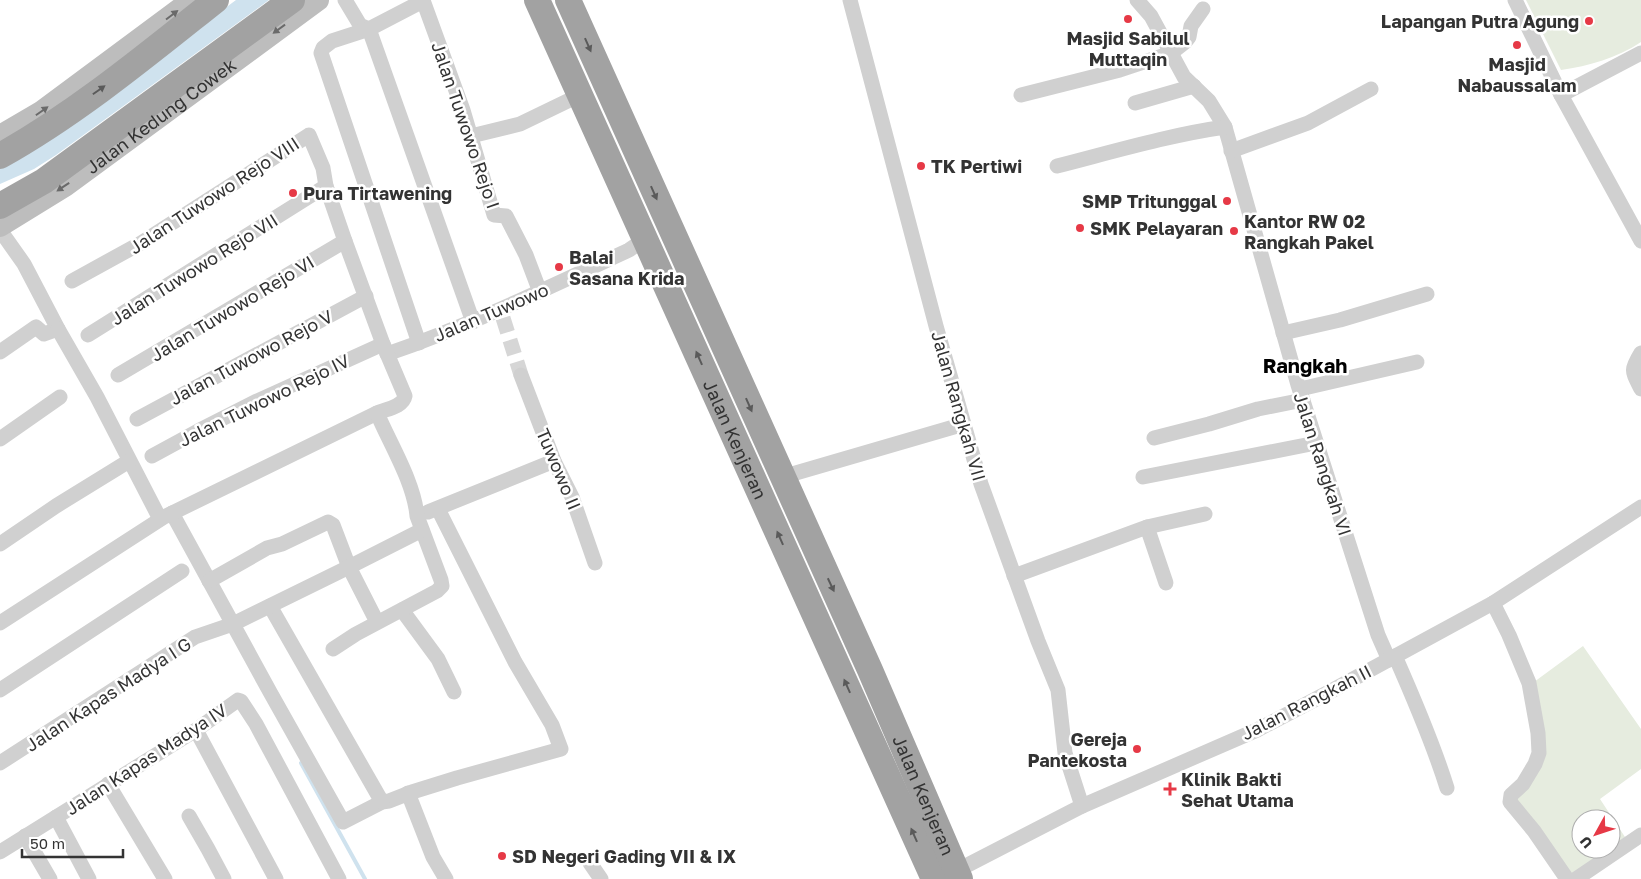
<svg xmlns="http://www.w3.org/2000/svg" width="1641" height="879" font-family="'Golos Text',sans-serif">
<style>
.green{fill:#e6ecdf}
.water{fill:#cfe2ee}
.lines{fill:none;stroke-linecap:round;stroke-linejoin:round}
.stream{stroke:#cfe2ee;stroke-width:4}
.minor-tunnel{stroke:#d6d6d6;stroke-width:15;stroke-dasharray:15 8;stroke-linecap:butt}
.minor{stroke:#d0d0d0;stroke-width:15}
.secondary{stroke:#bdbdbd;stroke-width:22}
.trunk{stroke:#a2a2a2;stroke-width:26}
.oneway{fill:#6a6a6a}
.oneway2{fill:#5a5a5a}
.poi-dot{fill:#e63946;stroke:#fff;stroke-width:2}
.labels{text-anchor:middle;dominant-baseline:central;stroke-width:5;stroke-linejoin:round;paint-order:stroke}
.poi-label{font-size:18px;font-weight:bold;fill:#333;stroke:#fff;text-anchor:start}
.street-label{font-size:18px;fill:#333;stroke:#fff}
.quarter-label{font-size:20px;font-weight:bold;fill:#000;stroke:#fff}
</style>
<rect width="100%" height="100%" fill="#fff"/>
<g class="green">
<path d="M1526 0H1641V42C1617 58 1589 66 1561 70Z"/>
<path d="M1583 646 1641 729V769L1600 799 1625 837 1611 848V819H1581V849H1610L1572 878 1515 799 1533 776 1534 682Z"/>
</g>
<path class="water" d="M236 0H269L56 155 34 169 0 184V164L79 117Z"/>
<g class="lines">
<path class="stream" d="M301 763 365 879"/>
<path class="minor-tunnel" d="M503 318 521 375"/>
<g class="minor">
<path d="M345 0 360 25 369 29"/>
<path d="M850 0 936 326 981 484 1038 641 1058 690 1065 753 1082 806"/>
<path d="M1137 0 1151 16 1184 77 1209 101 1225 127 1298 385 1378 635 1389 660"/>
<path d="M1515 0 1561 95 1641 241"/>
<path d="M369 29 473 322"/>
<path d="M1021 95 1120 70 1171 53 1185 42 1189 37 1191 26 1203 9"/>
<path d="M1561 95 1641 53"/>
<path d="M1135 103 1194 86"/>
<path d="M471 136 520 124 580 95"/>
<path d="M1231 151 1308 123 1371 89"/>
<path d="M1057 166C1112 152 1169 135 1225 127"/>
<path d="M0 230 24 264 58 329 44 334 36 327 0 352"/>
<path d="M58 329 97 397 160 519"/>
<path d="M1283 333 1340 320 1427 294"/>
<path d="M88 335 326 186"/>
<path d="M419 343 321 53 323 48 332 41 369 29 417 4 424 3 463 110 494 215 506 216 526 255 540 292"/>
<path d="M1641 353C1630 371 1632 371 1641 389"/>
<path d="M387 354C471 325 550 287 629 250L645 239"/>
<path d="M118 375 345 241"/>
<path d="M521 375 554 461 572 497 595 563"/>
<path d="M1300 389 1417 362"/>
<path d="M137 419 366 296"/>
<path d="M1154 438 1209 424 1258 409 1303 400"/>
<path d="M0 439 60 397"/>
<path d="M152 456 198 431 257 401 383 344"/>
<path d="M782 477 964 424"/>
<path d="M1143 477 1316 443"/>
<path d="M428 512 554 461"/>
<path d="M172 513 270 692 343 822 382 802 389 801 412 792 457 778 561 749 552 725 515 662 438 509"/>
<path d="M1147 527 1166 583"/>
<path d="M0 544 56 506 129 461"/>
<path d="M1014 576 1147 527 1205 514"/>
<path d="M209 581 267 548 282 544 328 522 333 525 349 567 377 622"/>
<path d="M1493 603 1509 635 1529 683 1538 733 1539 753 1535 764 1523 784 1511 795 1510 802 1534 831 1567 879"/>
<path d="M270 606 382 802"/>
<path d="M402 610 438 659 454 692"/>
<path d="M0 623 164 517 377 413C386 409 403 407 405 396L383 344 345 241 326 186 323 168 309 135 141 243 72 281"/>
<path d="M333 649 356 634 437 591 442 586 441 580 417 516C414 482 390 444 377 413"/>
<path d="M1395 656C1414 699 1433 743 1447 788"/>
<path d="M0 690 182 571"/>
<path d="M196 730 276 879"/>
<path d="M0 763 195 637 233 624 349 567 422 530"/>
<path d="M108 784 165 879"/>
<path d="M408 793 433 857 446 879"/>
<path d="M189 816 208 849 224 879"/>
<path d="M56 817 89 879"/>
<path d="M25 836 50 879"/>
<path d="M0 852 196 730 238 700 241 701 256 724 339 879"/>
<path d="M590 863 601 879"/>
<path d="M956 871 1082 806 1257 730 1333 690 1493 603 1641 507"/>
<path d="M1576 879 1641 835"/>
</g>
<g class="secondary">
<path d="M0 136 41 112 192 0"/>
<path id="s1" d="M0 226 65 186 318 0"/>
</g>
<g class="trunk">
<path id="s2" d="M537 0 934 879"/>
<path id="s3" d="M568 0 870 670 960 879"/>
<path d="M0 156C77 113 148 54 216 0"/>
<path d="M0 206 44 181 292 0"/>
</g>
</g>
<defs><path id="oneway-solid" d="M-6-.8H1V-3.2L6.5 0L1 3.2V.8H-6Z" transform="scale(1.25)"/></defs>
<g class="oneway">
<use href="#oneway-solid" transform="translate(172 15) rotate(-37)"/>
<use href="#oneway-solid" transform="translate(279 29) rotate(144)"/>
<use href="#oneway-solid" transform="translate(42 111) rotate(-35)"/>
<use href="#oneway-solid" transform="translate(63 187) rotate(146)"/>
</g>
<g class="oneway2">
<use href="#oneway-solid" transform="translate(588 45) rotate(66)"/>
<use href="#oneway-solid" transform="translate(99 90) rotate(-35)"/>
<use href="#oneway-solid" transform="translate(654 193) rotate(66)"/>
<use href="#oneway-solid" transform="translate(699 358) rotate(-114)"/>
<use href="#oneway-solid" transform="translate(749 405) rotate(66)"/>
<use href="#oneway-solid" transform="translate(780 538) rotate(-114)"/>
<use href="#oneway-solid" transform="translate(831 585) rotate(65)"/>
<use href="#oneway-solid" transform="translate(847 686) rotate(-114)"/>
<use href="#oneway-solid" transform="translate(914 835) rotate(-114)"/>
</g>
<g class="poi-dot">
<circle cx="1128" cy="19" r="5"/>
<circle cx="1589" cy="21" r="5"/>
<circle cx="1517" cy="45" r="5"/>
<circle cx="921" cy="166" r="5"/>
<circle cx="293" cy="193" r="5"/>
<circle cx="1227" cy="201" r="5"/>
<circle cx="1080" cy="228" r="5"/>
<circle cx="1234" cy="231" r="5"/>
<circle cx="559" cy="267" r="5"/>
<circle cx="1137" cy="749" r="5"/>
<path d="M1167.5 781.5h5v5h5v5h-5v5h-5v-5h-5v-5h5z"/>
<circle cx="502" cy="856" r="5"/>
</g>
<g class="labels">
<g class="poi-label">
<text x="1579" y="21" text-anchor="end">Lapangan Putra Agung</text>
<text x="1128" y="38" text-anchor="middle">Masjid Sabilul<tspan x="1128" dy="21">Muttaqin</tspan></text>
<text x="1517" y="64" text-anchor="middle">Masjid<tspan x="1517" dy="21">Nabaussalam</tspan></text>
<text x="931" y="166">TK Pertiwi</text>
<text x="303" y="193">Pura Tirtawening</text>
<text x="1217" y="201" text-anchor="end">SMP Tritunggal</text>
<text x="1244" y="221">Kantor RW 02<tspan x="1244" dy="21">Rangkah Pakel</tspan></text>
<text x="1090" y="228">SMK Pelayaran</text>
<text x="569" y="257">Balai<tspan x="569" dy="21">Sasana Krida</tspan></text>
<text x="1127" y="739" text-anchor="end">Gereja<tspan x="1127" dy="21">Pantekosta</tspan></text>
<text x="1181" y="779">Klinik Bakti<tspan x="1181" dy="21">Sehat Utama</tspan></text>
<text x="512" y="856">SD Negeri Gading VII &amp; IX</text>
</g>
<g class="street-label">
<text stroke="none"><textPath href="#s1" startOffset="195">Jalan Kedung Cowek</textPath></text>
<text transform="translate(466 125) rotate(71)">Jalan Tuwowo Rejo I</text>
<text transform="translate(214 195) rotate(-33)">Jalan Tuwowo Rejo VIII</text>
<text transform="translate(194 269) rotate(-32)">Jalan Tuwowo Rejo VII</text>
<text transform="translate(232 308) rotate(-31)">Jalan Tuwowo Rejo VI</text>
<text transform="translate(491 312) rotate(-23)">Jalan Tuwowo</text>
<text transform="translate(251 357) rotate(-28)">Jalan Tuwowo Rejo V</text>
<text transform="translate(264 400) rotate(-26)">Jalan Tuwowo Rejo IV</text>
<text transform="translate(959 406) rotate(74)">Jalan Rangkah VII</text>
<text stroke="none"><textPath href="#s2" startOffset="482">Jalan Kenjeran</textPath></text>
<text transform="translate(1323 464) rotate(72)">Jalan Rangkah VI</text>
<text transform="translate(559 469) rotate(67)">Tuwowo II</text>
<text transform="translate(108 694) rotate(-33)">Jalan Kapas Madya I G</text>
<text transform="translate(1306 702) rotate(-27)">Jalan Rangkah II</text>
<text transform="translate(146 759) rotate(-33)">Jalan Kapas Madya IV</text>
<text stroke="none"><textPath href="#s3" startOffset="871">Jalan Kenjeran</textPath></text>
</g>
<g class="quarter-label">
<text x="1305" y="365">Rangkah</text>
</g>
</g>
<g transform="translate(1596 834) rotate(230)"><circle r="24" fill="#ffffff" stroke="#adadad"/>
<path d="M0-4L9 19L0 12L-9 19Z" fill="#e63946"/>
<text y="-8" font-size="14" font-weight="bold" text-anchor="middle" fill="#333333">U</text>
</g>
<path d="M22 849v8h101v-8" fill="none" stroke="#333333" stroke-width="2.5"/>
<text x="30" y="849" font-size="15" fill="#333333" stroke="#ffffff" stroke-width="4" paint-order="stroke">50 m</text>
</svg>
